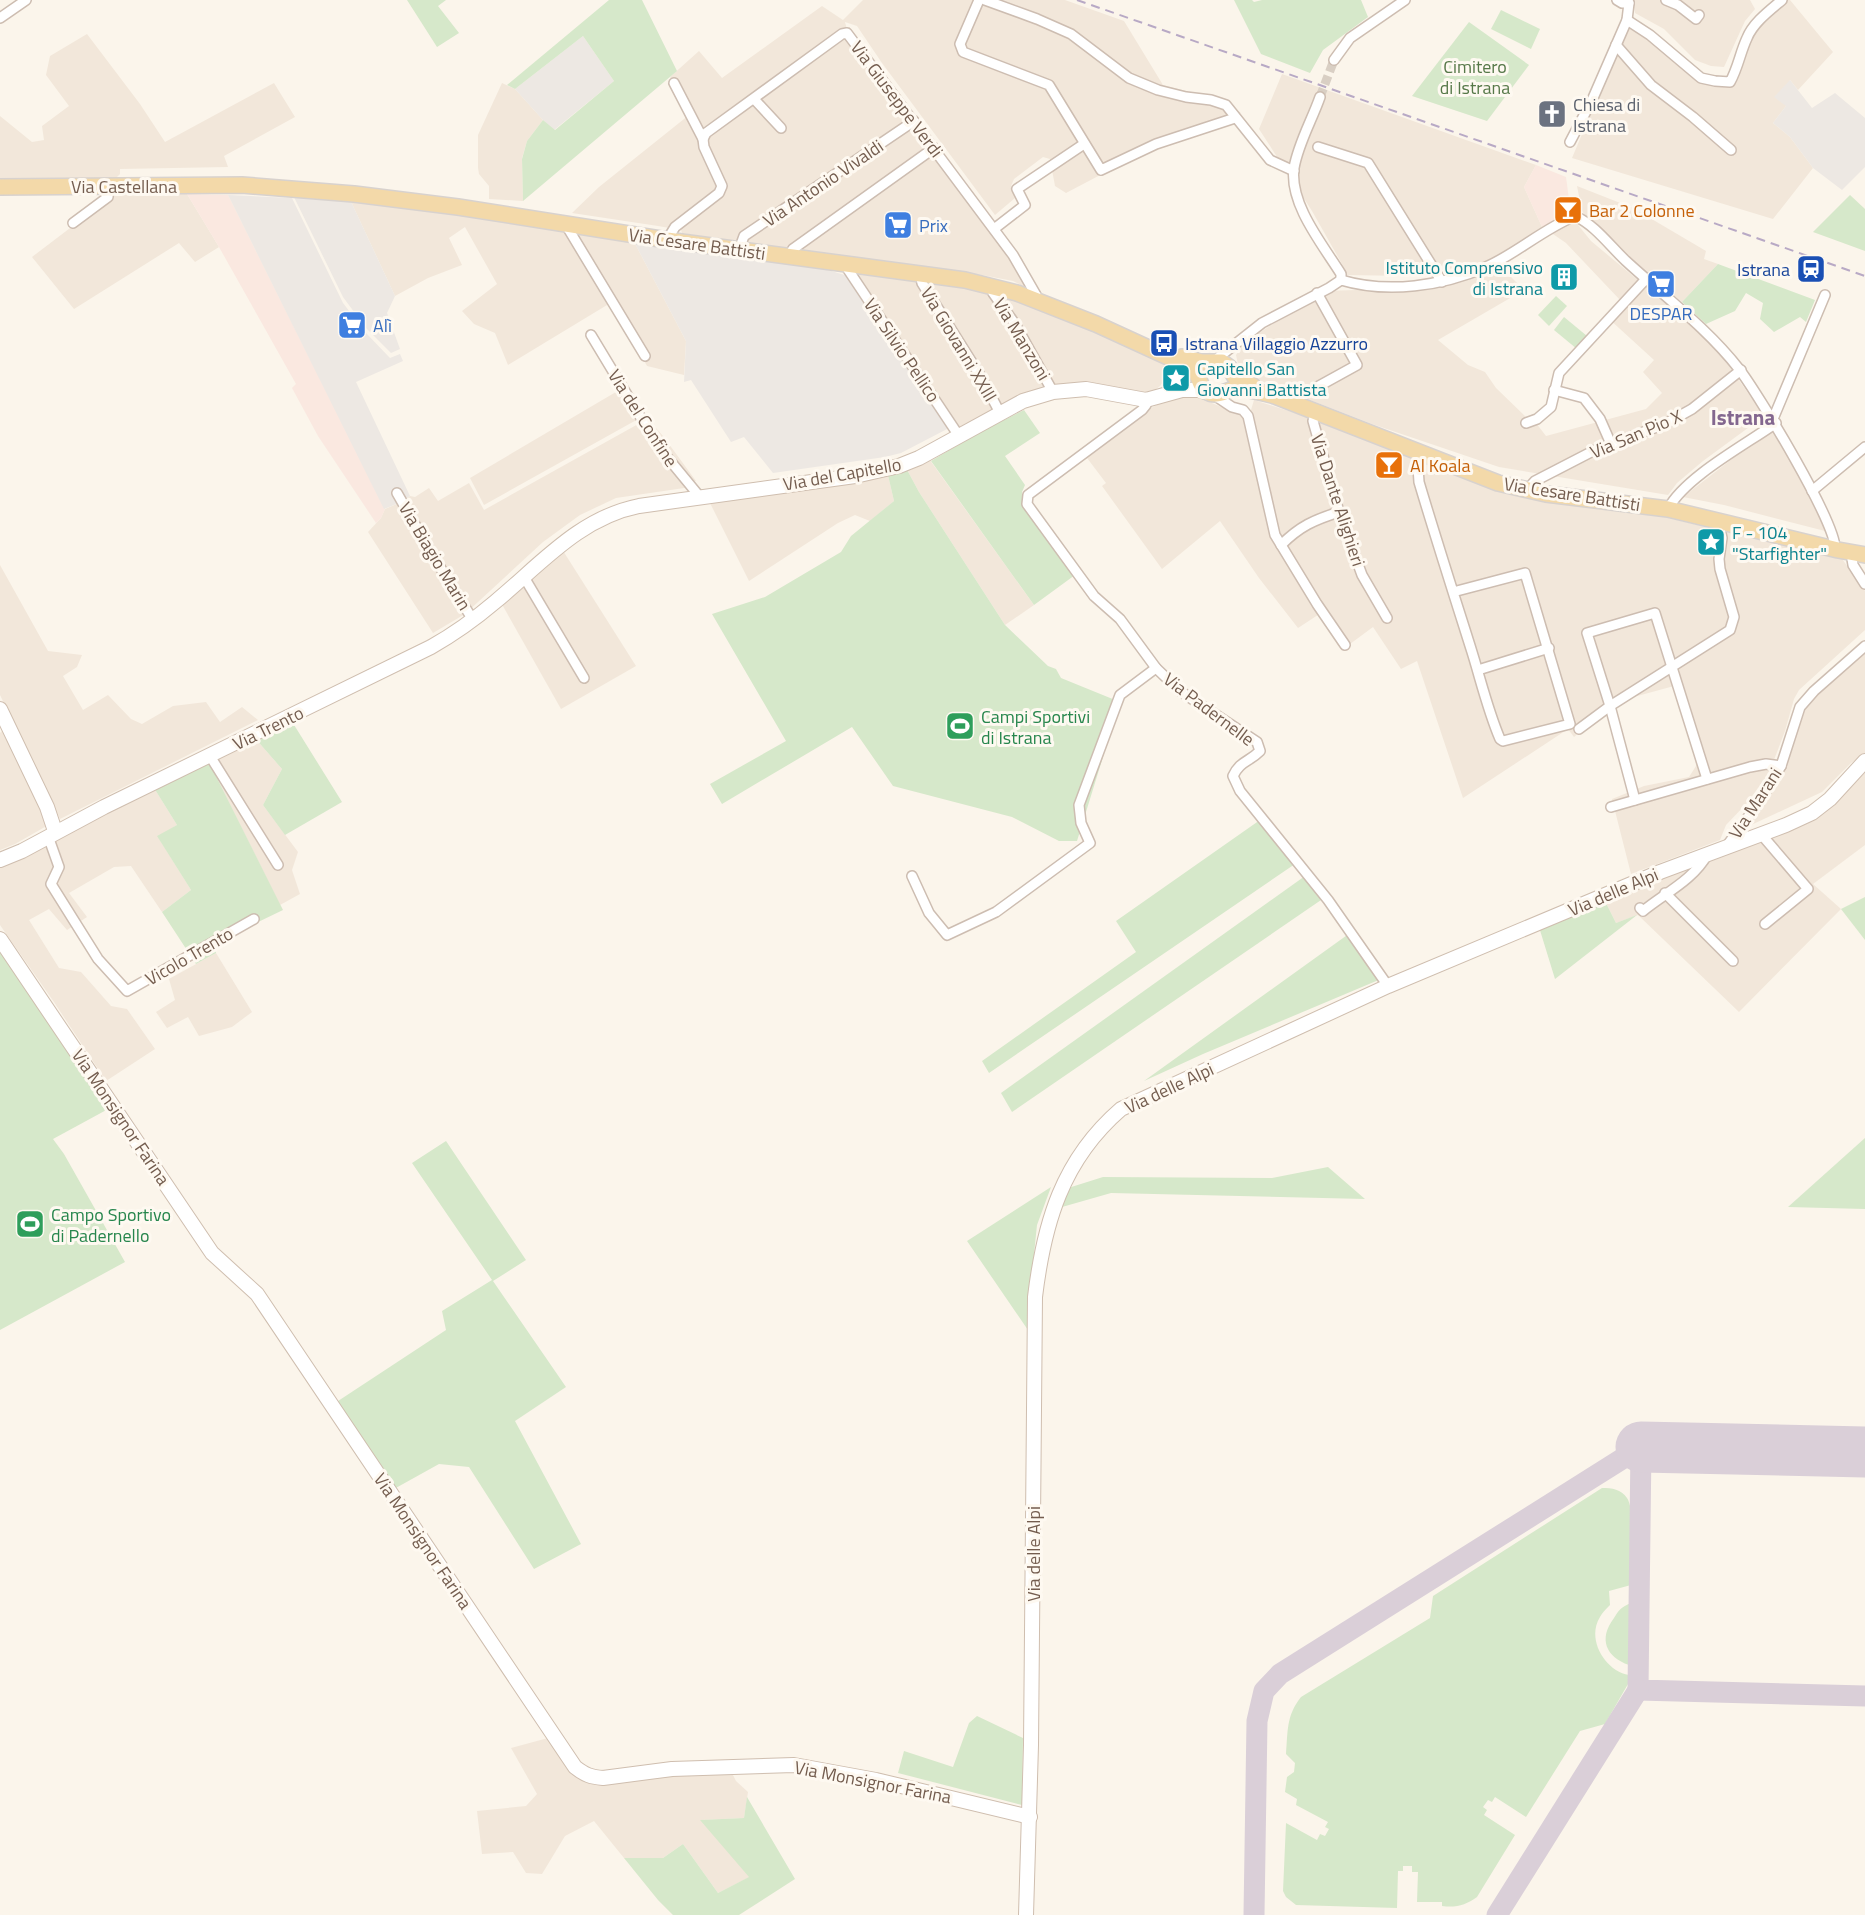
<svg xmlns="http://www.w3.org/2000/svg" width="1865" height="1915" font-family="'Titillium Web',sans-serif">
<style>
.residential{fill:#f2e7da}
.commercial{fill:#fae8e0}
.industrial{fill:#ede8e3}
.green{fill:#d6e8ca}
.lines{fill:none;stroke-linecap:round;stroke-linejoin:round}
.taxiway{stroke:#dacfd8;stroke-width:21}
.runway{stroke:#dacfd8;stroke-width:51}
.street-tunnel{stroke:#d9cfc4;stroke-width:9;stroke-dasharray:9 4.5;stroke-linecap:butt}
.street-casing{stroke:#cdbdb1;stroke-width:12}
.secondary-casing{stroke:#cfbeaf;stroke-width:16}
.primary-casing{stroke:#d8d2ce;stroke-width:18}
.street{stroke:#fff;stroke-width:9}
.secondary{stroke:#fff;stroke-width:14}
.primary{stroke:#f3d9a9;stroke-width:15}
.rail{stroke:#b8a9c5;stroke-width:2;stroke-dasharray:9 6;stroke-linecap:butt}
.labels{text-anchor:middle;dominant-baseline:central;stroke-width:6;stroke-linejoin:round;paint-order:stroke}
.park-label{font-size:18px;fill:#567848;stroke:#fef9f1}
.street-label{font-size:18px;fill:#745d4f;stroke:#fef9f1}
.worship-label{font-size:18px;fill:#5b616d;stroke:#fef9f1;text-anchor:start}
.food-label{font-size:18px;fill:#c56008;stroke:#fef9f1;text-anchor:start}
.shop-label{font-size:18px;fill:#366cbe;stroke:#fef9f1;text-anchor:start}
.culture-label{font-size:18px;fill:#0d838f;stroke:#fef9f1;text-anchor:start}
.transit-label{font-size:18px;fill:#164399;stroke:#fef9f1;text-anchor:end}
.leisure-label{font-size:18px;fill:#27864d;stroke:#fef9f1;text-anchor:start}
.quarter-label{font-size:21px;font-weight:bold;fill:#83678f;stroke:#fef9f1}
</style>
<rect width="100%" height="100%" fill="#fbf5eb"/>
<g class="residential">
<path d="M863 0H1065L1124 21 1163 85 1225 101 1241 113 1125 162 1066 193 1055 186 1050 159 1043 157 1014 179 1011 186 1015 198 995 215 882 63 857 26 845 22 850 41 991 230 1031 290 1013 281 982 275 801 252 682 233 681 230 658 226 572 213 599 187 689 115 670 77 699 51 722 78 822 6 843 20Z"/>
<path d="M1633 0H1750L1755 9 1745 21 1724 67 1711 66 1695 60 1664 29 1635 13Z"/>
<path d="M1783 0H1790L1833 52 1798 90 1790 80 1786 106 1773 123 1790 137 1813 168 1773 219 1572 158 1606 77 1631 24 1681 64 1708 77 1728 79 1755 26Z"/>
<path d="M87 34 140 104 165 142 274 83 295 117 224 156 228 167 120 169V174L112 182 0 183V116L32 142 44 140 42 126 69 106 46 75 50 56Z"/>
<path d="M1282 74 1536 165 1524 187 1542 227 1512 249 1480 266 1460 274 1454 268 1407 276 1346 275 1342 264 1312 211 1259 129Z"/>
<path d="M502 83 515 89 543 120 527 141 522 158 523 201 489 199V186L479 174 478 168V135Z"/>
<path d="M1577 186 1633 208 1706 251 1704 259 1718 264 1682 302 1600 233 1582 211Z"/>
<path d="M119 190 120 194H187L219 247 195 262 179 243 74 309 32 257 103 203V191Z"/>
<path d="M347 193 630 234 686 341 684 375 647 366 612 302 508 365 495 333 474 324 462 311 497 284 465 227 449 238 462 265 428 278 395 296Z"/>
<path d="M1574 220 1591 241 1675 311 1722 356 1762 413 1752 425 1703 461 1677 483 1668 495 1499 467 1372 424 1243 374 1239 369 1236 355 1244 343 1323 291 1423 288 1465 280 1497 263 1524 290 1438 340 1468 365 1485 372 1496 388 1528 419 1536 423 1546 436 1646 409 1662 393 1643 372 1654 360 1608 318 1621 301 1566 243 1550 232Z"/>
<path d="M854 269 1010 294 1158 360 1169 369 1168 375 1160 386 1151 393 1077 385 955 435 848 276Z"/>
<path d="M621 389 663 436 696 481 692 482 640 418 484 505 470 478Z"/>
<path d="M1185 395 1198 397 1242 416 1251 410 1254 400 1320 421 1460 474 1640 511 1726 532 1840 556 1865 591V630L1799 690 1794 699 1785 731 1769 773 1747 803 1726 825 1720 840 1631 874 1612 799 1644 786 1689 777 1696 766 1695 751 1674 686 1619 701 1574 737 1568 729 1463 798 1417 661 1401 669 1373 627 1350 644 1324 611 1298 628 1259 578 1220 521 1162 569 1102 486 1106 483 1084 454 1143 412 1157 405Z"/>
<path d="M640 423 691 487 616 498 580 515 543 542 465 614 433 633 368 532 381 518 385 509 399 503 410 496 415 497 429 488 438 501 469 483 484 510Z"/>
<path d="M1768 431 1775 433 1810 490 1829 532 1724 505 1683 497Z"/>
<path d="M927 456 1034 605 1005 625 919 492 905 466Z"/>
<path d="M887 471 894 501 870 521 855 515 838 523 749 581 706 495Z"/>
<path d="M560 546 636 666 561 709 499 599Z"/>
<path d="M0 565 48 651 82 655 77 667 63 676 83 710 108 695 131 719 142 724 173 706 206 702 220 722 242 707 258 720 60 819 0 695Z"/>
<path d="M1865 645V754L1851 763 1822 792 1734 833 1779 779 1796 735 1805 703Z"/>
<path d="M4 729 50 824 15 844 0 850V733Z"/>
<path d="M254 737 282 769 263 805 298 852 292 870 300 894 280 905 208 760Z"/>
<path d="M1865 766V845L1813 884 1841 909 1739 1012 1638 915 1616 923 1606 903 1829 804Z"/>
<path d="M154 788 177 825 158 837 191 890 162 912 131 866 114 867 69 893 87 917 67 930 49 909 29 920 59 968 81 972 111 1006 127 1009 155 1049 106 1081 54 1002 0 925V864Z"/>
<path d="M216 953 252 1012 232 1027 199 1036 188 1017 167 1028 156 1012 175 1000 169 979Z"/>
<path d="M548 1738 575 1775 730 1769 736 1781 748 1792 744 1818 701 1820 750 1877 718 1893 683 1844 663 1858H624L594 1821 565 1836 542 1874 526 1873 513 1852 482 1854 477 1811 526 1806 537 1794 511 1748Z"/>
</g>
<g class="commercial">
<path d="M1536 165 1566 177 1571 215 1542 227 1524 187Z"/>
<path d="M187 194 228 195 385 509 381 518 376 523 318 436 292 388 296 384 219 247Z"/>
</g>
<g class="industrial">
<path d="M583 36 614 81 554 130 543 120 515 89Z"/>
<path d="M1790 80 1812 108 1835 93 1865 118V167L1842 190 1813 168 1790 137 1773 123 1786 106 1774 97Z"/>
<path d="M292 193H347L395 296 387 313 400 349 391 353 366 328 343 297Z"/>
<path d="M228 195 292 198 343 303 366 333 390 358 400 354 403 361 356 382 410 496 399 503 384 509Z"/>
<path d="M630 234 784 257 848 276 949 428 901 453 885 457 773 473 744 437 731 442 691 380 684 382 686 341Z"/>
</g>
<g class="green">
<path d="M407 0H446L438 6 459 33 437 47Z"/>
<path d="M609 0H642L677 71 523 201 522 159 527 141 543 120 555 130 614 81 583 36 515 89 507 85Z"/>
<path d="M1234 0H1252L1254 2 1262 0H1361L1368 17 1323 50 1310 73 1261 54Z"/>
<path d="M1501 10 1540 29 1531 49 1491 29Z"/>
<path d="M1469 22 1529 65 1487 121 1412 96Z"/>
<path d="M1850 195 1865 209V251L1813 232Z"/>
<path d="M1718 264 1815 300 1806 322 1800 317 1774 332 1760 319 1763 303 1746 293 1735 311 1706 324 1682 302Z"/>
<path d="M1556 296 1567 306 1549 326 1538 315Z"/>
<path d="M1564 317 1587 336 1577 349 1554 330Z"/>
<path d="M1024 410 1040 433 1005 456 1025 485 1022 492 1023 502 1075 575 1034 605 931 461 980 432Z"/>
<path d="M905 466 919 492 1005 625 1048 666 1056 669 1061 678 1120 702 1077 841H1059L1012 817 893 786 852 727 722 804 710 784 786 741 712 614 765 597 841 552 851 536 894 501 887 471Z"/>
<path d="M291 720 342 802 285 835 263 805 282 769 254 737Z"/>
<path d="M208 760 283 910 252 925 215 947 216 953 196 964 162 912 191 890 157 836 177 825 154 788Z"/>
<path d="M1260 820 1295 864 989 1073 982 1061 1136 952 1116 921Z"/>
<path d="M1305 876 1324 898 1012 1112 1001 1093Z"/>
<path d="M1865 897V940L1841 909Z"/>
<path d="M1606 903 1616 923 1637 915 1555 979 1539 927Z"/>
<path d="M1350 933 1381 979 1203 1054 1144 1081Z"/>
<path d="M0 945 110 1108 53 1139 64 1154 125 1262 0 1330Z"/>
<path d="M1865 1138V1209L1788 1207Z"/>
<path d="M446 1141 526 1260 493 1281 566 1387 515 1421 581 1544 534 1569 469 1467 439 1464 394 1489 335 1403 446 1330 442 1311 492 1280 412 1163Z"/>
<path d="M1328 1167 1365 1199 1111 1193 1062 1207 1059 1205 1065 1189 1103 1177 1272 1178Z"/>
<path d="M1051 1187 1037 1225 1034 1254 1030 1333 967 1241Z"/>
<path d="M1602 1488C1612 1488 1621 1489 1627 1498 1636 1511 1631 1566 1631 1585L1609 1591 1610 1605C1606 1609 1602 1613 1600 1617 1586 1639 1605 1671 1629 1675L1628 1684 1605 1724 1580 1731 1526 1817 1495 1797 1492 1802 1488 1800 1483 1807 1487 1810 1484 1815 1515 1835 1477 1897C1466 1905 1456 1908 1442 1906V1902H1417L1418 1872H1412V1866H1403V1871H1398L1397 1908 1296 1905 1286 1897 1283 1891 1286 1823 1317 1840 1320 1834 1325 1836 1329 1829 1325 1827 1328 1822 1296 1805 1297 1799 1285 1792 1287 1777 1294 1772 1295 1763 1286 1754C1288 1731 1286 1716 1301 1697L1430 1618 1433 1596Z"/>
<path d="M1631 1603 1629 1665C1606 1657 1598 1639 1614 1618 1619 1610 1621 1607 1631 1603Z"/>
<path d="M977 1716 1023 1738 1022 1805 898 1773 904 1751 953 1767 969 1723Z"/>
<path d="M747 1797 795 1879 739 1915H673L658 1900 624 1858H663L683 1844 718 1893 749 1877 700 1820 744 1818Z"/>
</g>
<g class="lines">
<g class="taxiway">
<path d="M1641 1447 1638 1690 1865 1696"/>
<path d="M1254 1915 1257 1721 1264 1691 1280 1674 1641 1447"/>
<path d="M1497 1915 1638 1690"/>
</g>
<path class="runway" d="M1641 1447 1865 1452"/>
<path class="street-tunnel" d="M1320 97 1334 60"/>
<g class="street-casing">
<g id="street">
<path d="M979 0 960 44 963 52 1049 85 1101 170 1156 144 1235 118"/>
<path d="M985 0 1037 19 1071 34 1129 78 1158 90 1186 97 1211 100 1226 105 1270 160 1294 171"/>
<path d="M1617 0 1622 3H1629"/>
<path d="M1666 0 1678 5 1696 19 1699 15"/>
<path d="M0 18 26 0"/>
<path d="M1627 20 1650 35 1701 78 1715 81 1730 82C1738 68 1740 53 1747 38 1753 23 1769 11 1782 0"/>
<path d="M1616 45 1651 85 1693 117 1731 150"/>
<path d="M1334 60 1350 38 1405 0"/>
<path d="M1320 97C1312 120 1298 144 1294 168 1289 204 1323 245 1341 274V280"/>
<path d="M754 99 781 128"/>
<path d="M703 139 706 133 842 34 847 33 1013 255 1036 295 1035 301"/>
<path d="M1570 142 1593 98 1627 20 1629 3"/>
<path d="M1318 147 1368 163 1442 282"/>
<path d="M73 223 108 197 109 186"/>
<path d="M566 225 645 356"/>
<path d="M994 229 1025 205 1017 189 1084 144"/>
<path d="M667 240 675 227 719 193 722 186 704 147 703 139 674 83"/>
<path d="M739 250 744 236 914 121"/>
<path d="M788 257 793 249 934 148"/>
<path d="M845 265 959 436"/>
<path d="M920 274 922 283 981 377 1000 413"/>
<path d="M991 285 993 293 1015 324 1053 392"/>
<path d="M591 335 658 446 700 497"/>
<path d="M1214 361 1262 323 1329 288 1341 280C1388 294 1442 286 1486 267 1516 254 1543 229 1575 216 1595 225 1610 246 1626 261 1663 295 1709 330 1739 369 1757 392 1839 527 1835 550"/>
<path d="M1554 390 1584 398 1600 419 1611 444"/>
<path d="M1214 395 1232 407 1243 410 1248 416 1275 535 1317 604 1345 645"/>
<path d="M1146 400V405L1142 410 1028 495 1027 504 1094 596 1120 619 1156 668 1180 691 1257 742 1260 751C1249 762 1240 761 1233 776L1240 791 1328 900 1388 986"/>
<path d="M1297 404 1299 397 1357 365 1317 293"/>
<path d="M1316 411 1313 421 1339 512 1362 575 1387 618"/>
<path d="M1773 419 1825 295"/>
<path d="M1526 423 1537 419 1551 407 1559 373 1646 279"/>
<path d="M1422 454 1418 467 1419 482C1436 539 1454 595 1472 652 1481 681 1488 711 1500 739L1503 741 1570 724 1525 573 1453 592"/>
<path d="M1527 490 1535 481 1595 450 1665 424 1692 409 1741 370"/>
<path d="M1812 491 1865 447"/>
<path d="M397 493 433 556 473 620"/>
<path d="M1668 509C1685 477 1745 445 1776 423"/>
<path d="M1281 545C1300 526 1314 520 1339 512"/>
<path d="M1851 553 1853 565 1865 584"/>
<path d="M524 577 584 678"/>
<path d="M1478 670 1549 648"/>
<path d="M1579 729 1610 706 1730 630 1734 617 1720 569 1719 559 1722 538 1718 520"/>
<path d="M210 756 278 865"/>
<path d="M1635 800 1610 706 1587 633 1655 613 1707 779"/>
<path d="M1611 807 1750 767 1766 764 1781 766"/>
<path d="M1761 834 1808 889 1765 924"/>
<path d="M48 836 59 867 51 884 98 959 127 991 254 919"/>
<path d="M1726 847 1760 801 1781 766 1800 707 1814 691 1865 646"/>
<path d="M912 876 929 913 947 935 996 912 1090 843 1081 823 1079 805 1120 695 1156 668"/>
<path d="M1665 893 1733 961"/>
<path d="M1640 908 1643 911C1665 893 1693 880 1707 855"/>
</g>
</g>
<g class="secondary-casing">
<g id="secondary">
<path d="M0 709 47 807 55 831"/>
<path d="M0 860 22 851 104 807 431 647C454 634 475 619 495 602 540 565 579 518 639 506L855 476 899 466 919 458 1023 401 1053 392 1086 389 1146 400 1182 390H1199L1209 393"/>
<path d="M0 939 212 1253 257 1294 575 1767C585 1775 591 1777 603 1778L672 1769 794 1765 876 1780 1030 1817"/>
<path d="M1026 1915 1031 1745 1035 1297C1044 1223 1062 1160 1121 1109L1388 986 1660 872 1786 825 1812 813 1830 799 1865 761"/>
</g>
</g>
<g class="primary-casing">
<g id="primary">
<path d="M0 187 242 185 354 194 458 207 667 240 965 280 1017 293 1096 324 1192 368C1200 374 1198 385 1206 391 1217 399 1226 389 1237 389 1249 388 1263 393 1275 396L1498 483 1546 494 1668 509 1838 550 1865 555"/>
<path d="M1182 357 1202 362H1222L1229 367 1235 377 1253 386"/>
</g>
</g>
<use href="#street" class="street"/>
<use href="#secondary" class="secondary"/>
<use href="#primary" class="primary"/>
<path class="rail" d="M1077 0 1865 276"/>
</g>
<defs>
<g id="church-square" transform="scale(1.5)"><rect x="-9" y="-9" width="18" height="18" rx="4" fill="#6b7280" stroke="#fef9f1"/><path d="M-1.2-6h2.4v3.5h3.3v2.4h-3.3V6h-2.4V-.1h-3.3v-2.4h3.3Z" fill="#fff"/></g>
<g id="bar-square" transform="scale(1.5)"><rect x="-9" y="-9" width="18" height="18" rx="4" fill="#e8710a" stroke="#fef9f1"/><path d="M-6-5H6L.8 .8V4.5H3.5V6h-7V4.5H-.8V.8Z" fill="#fff"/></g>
<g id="supermarket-square" transform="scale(1.5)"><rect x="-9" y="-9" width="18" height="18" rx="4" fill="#3f7fe0" stroke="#fef9f1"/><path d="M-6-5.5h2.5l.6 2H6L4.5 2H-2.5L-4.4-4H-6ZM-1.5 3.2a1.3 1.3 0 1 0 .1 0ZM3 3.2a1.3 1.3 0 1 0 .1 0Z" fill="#fff"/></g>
<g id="station-square" transform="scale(1.5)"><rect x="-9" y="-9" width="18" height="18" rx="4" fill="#1a4fb4" stroke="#fef9f1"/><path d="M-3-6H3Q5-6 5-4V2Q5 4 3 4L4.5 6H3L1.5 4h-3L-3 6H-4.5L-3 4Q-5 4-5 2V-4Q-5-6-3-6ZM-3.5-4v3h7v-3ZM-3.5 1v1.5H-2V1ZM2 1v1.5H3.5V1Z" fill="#fff"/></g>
<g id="building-square" transform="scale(1.5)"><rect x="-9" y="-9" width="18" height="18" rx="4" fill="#0f9aa8" stroke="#fef9f1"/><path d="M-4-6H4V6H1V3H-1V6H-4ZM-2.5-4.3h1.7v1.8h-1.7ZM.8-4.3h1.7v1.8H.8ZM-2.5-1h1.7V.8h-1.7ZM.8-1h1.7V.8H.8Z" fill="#fff"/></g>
<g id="bus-square" transform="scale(1.5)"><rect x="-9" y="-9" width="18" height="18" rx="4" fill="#1a4fb4" stroke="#fef9f1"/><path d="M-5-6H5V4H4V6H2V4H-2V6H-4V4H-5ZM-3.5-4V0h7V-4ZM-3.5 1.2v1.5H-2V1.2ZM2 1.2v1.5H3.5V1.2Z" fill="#fff"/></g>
<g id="sight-square" transform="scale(1.5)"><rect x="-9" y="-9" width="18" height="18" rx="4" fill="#0f9aa8" stroke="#fef9f1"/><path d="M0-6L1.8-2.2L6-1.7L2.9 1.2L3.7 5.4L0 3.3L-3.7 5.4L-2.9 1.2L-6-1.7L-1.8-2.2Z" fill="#fff"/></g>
<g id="stadium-square" transform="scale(1.5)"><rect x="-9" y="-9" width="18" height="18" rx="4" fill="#2e9e5b" stroke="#fef9f1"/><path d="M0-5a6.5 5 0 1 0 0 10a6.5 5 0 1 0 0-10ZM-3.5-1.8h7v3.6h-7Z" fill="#fff"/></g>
</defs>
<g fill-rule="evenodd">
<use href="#church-square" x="1552" y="114"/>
<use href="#bar-square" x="1568" y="210"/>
<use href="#supermarket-square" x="898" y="225"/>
<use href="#station-square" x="1811" y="269"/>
<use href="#building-square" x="1564" y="277"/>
<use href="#supermarket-square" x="1661" y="284"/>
<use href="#supermarket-square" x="352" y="325"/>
<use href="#bus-square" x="1164" y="343"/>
<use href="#sight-square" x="1176" y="378"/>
<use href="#bar-square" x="1389" y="465"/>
<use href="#sight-square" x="1711" y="542"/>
<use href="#stadium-square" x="960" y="726"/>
<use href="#stadium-square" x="30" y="1224"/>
</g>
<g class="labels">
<g class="park-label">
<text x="1475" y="66">Cimitero<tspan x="1475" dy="21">di Istrana</tspan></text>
</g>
<g class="street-label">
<text transform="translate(897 99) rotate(53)">Via Giuseppe Verdi</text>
<text transform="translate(823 183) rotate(-34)">Via Antonio Vivaldi</text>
<text x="124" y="186">Via Castellana</text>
<text transform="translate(697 244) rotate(8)">Via Cesare Battisti</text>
<text transform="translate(1022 339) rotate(59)">Via Manzoni</text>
<text transform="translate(959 344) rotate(59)">Via Giovanni XXIII</text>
<text transform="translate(902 350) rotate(56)">Via Silvio Pellico</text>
<text transform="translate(643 418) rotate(57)">Via del Confine</text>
<text transform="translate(1636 434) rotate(-23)">Via San Pio X</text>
<text transform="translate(842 474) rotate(-10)">Via del Capitello</text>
<text transform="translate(1572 494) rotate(9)">Via Cesare Battisti</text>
<text transform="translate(1338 500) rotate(72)">Via Dante Alighieri</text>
<text transform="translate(435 556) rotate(59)">Via Biagio Marin</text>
<text transform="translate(1209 709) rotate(37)">Via Padernelle</text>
<text transform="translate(268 728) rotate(-26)">Via Trento</text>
<text transform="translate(1755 803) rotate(-57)">Via Marani</text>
<text transform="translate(1613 892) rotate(-23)">Via delle Alpi</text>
<text transform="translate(189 956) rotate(-30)">Vicolo Trento</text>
<text transform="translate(1169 1088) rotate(-25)">Via delle Alpi</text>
<text transform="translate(121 1117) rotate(56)">Via Monsignor Farina</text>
<text transform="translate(423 1541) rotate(56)">Via Monsignor Farina</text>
<text transform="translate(1033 1554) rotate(-90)">Via delle Alpi</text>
<text transform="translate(873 1782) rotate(11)">Via Monsignor Farina</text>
</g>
<g class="worship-label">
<text x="1573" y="104">Chiesa di<tspan x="1573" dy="21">Istrana</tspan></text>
</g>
<g class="food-label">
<text x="1589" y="210">Bar 2 Colonne</text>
<text x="1410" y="465">Al Koala</text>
</g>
<g class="shop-label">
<text x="919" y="225">Prix</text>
<text x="1661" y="313" text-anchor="middle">DESPAR</text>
<text x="373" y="325">Alì</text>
</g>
<g class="culture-label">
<text x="1543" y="267" text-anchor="end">Istituto Comprensivo<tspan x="1543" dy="21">di Istrana</tspan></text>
<text x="1197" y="368">Capitello San<tspan x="1197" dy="21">Giovanni Battista</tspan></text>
<text x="1732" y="532">F - 104<tspan x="1732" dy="21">"Starfighter"</tspan></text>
</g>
<g class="transit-label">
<text x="1790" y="269">Istrana</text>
<text x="1185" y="343" text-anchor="start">Istrana Villaggio Azzurro</text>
</g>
<g class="leisure-label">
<text x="981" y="716">Campi Sportivi<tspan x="981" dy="21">di Istrana</tspan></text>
<text x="51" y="1214">Campo Sportivo<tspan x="51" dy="21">di Padernello</tspan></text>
</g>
<g class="quarter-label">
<text x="1743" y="417">Istrana</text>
</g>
</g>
</svg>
